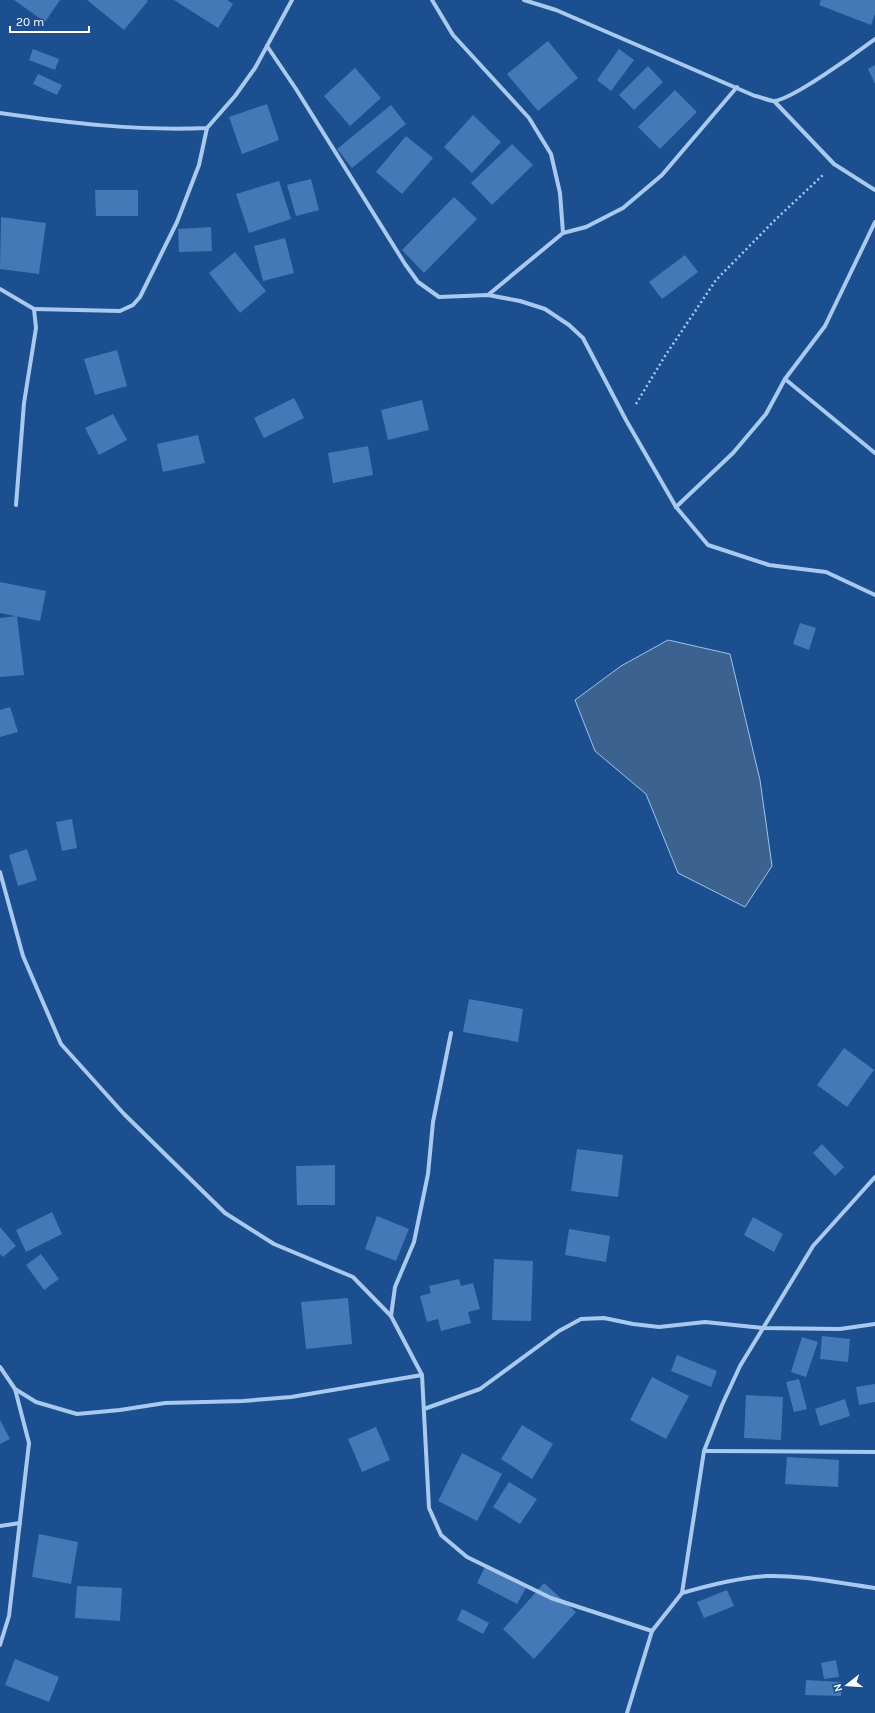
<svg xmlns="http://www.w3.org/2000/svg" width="875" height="1713" font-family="Karla,sans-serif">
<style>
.water{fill:#3c6290;stroke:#9cc4f0}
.building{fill:#4478b7}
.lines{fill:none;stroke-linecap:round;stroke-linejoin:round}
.path{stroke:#a9c9ee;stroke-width:2.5;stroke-dasharray:2 3;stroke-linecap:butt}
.minor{stroke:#a9c9ee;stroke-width:4}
</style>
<rect width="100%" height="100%" fill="#1b4f8f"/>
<path class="water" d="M668 640 730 654 760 780 772 866 745 907 678 873 646 794 595 751 575 700 621 666Z"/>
<g class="building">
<path d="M14 0H60L45 22Z"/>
<path d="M87 0H146L148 1 124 30Z"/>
<path d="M174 0H227L233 4 218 28Z"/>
<path d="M821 0H875V14L871 25 819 5Z"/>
<path d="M548 41 578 78 538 111 507 74Z"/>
<path d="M33 49 59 59 55 70 29 60Z"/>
<path d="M619 49 634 60 611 91 597 80Z"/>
<path d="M875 65V84L868 69Z"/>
<path d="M648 66 663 82 634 110 619 95Z"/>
<path d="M355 68 381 98 350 126 324 96Z"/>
<path d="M38 74 62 85 57 95 33 84Z"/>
<path d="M675 90 697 112 660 149 638 127Z"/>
<path d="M267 104 279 140 242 154 229 117Z"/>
<path d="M391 105 406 124 352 168 337 149Z"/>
<path d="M473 115 501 142 472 173 444 147Z"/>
<path d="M406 136 433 158 402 194 376 172Z"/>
<path d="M512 144 533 165 492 205 471 183Z"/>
<path d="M311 179 319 210 296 216 287 185Z"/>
<path d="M279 181 291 219 249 233 236 194Z"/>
<path d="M95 190H138V216H96Z"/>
<path d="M454 197 477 219 424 273 402 250Z"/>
<path d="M1 217 46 223 39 274 0 269Z"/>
<path d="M211 227 212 251 179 252 178 229Z"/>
<path d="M285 238 294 273 263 281 254 246Z"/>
<path d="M235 252 266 291 240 313 209 273Z"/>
<path d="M685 255 698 272 662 299 649 282Z"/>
<path d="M117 350 127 386 95 395 84 359Z"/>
<path d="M294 398 304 418 264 438 254 418Z"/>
<path d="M422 400 429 430 388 440 381 410Z"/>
<path d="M113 414 127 440 99 455 85 428Z"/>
<path d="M198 435 205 463 163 472 157 444Z"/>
<path d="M368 446 373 475 333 483 328 453Z"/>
<path d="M0 582 46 591 40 621 0 613Z"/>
<path d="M17 616 24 675 0 677V618Z"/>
<path d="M800 623 816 628 809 650 793 644Z"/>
<path d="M10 707 18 732 0 737V710Z"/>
<path d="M72 819 77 848 62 851 56 822Z"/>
<path d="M27 849 37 880 18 886 9 855Z"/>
<path d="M469 999 523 1009 518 1042 463 1032Z"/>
<path d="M844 1048 874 1070 847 1107 817 1085Z"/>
<path d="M822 1144 844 1167 835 1176 813 1153Z"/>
<path d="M577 1149 623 1155 618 1197 571 1191Z"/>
<path d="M335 1165V1205H297L296 1166Z"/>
<path d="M52 1212 62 1234 26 1252 16 1230Z"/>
<path d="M377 1216 409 1229 396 1261 365 1249Z"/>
<path d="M753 1217 783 1234 774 1252 744 1235Z"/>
<path d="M0 1227 16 1246 3 1257 0 1254Z"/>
<path d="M569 1229 610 1236 606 1262 565 1255Z"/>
<path d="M41 1254 59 1279 44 1290 26 1265Z"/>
<path d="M494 1259 533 1261 531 1321 492 1320Z"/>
<path d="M459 1279 461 1286 473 1283 480 1309 468 1312 471 1323 441 1331 438 1319 427 1322 420 1296 431 1293 429 1286Z"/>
<path d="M348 1298 352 1344 306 1349 301 1302Z"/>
<path d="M822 1336 850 1339 848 1362 820 1359Z"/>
<path d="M802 1337 818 1342 806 1377 791 1372Z"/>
<path d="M677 1355 717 1371 711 1387 671 1371Z"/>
<path d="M652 1377 689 1396 666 1439 630 1420Z"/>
<path d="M799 1379 807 1409 794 1412 786 1382Z"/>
<path d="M875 1384V1402L859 1405 856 1387Z"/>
<path d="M746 1395 783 1397 781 1440 744 1438Z"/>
<path d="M845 1399 850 1416 820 1426 815 1409Z"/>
<path d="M0 1420 10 1439 0 1444Z"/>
<path d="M522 1425 553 1444 532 1479 501 1459Z"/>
<path d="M376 1427 390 1460 362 1472 348 1439Z"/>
<path d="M462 1453 502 1474 477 1521 438 1501Z"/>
<path d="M787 1457 839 1460 838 1487 785 1484Z"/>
<path d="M509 1482 537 1499 520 1524 493 1507Z"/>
<path d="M39 1534 78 1542 71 1584 32 1577Z"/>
<path d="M485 1567 526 1588 517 1604 477 1583Z"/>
<path d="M544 1583 576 1612 534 1659 503 1629Z"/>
<path d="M77 1586 122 1588 120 1621 75 1618Z"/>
<path d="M727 1590 734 1606 704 1618 697 1602Z"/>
<path d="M462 1609 489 1623 483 1634 457 1620Z"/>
<path d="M15 1659 59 1677 49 1702 5 1685Z"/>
<path d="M836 1660 839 1677 824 1679 821 1663Z"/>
<path d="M806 1680 842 1682 841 1696 805 1695Z"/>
</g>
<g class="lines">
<path class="path" d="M636 404 665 356 716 280 775 220 824 174"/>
<g class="minor">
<path d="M432 0 453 35 529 118 551 154 560 193 563 233"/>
<path d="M524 0 556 10 755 96C761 97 767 100 773 101 789 102 859 51 875 39"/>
<path d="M267 46 296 89 405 264 418 282 439 297 488 295 520 301 545 309 569 325 583 338 626 420 676 507 708 545 769 565 826 572 875 595"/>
<path d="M774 101 834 164 875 190"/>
<path d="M0 113C69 123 137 131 207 128L235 96 255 68 292 0"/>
<path d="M0 289 34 309 36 328 24 403 16 505"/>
<path d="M488 295 563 233 586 227 623 208 662 175 737 87"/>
<path d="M34 309 120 311 133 305 140 297 177 222 199 165 207 128"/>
<path d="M785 379 875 453"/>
<path d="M676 507 733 453 766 414 785 379 825 326 875 222"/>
<path d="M0 872 23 956 61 1044 124 1114 225 1213 274 1244 353 1277 391 1316 422 1375 429 1508 441 1535 467 1557 551 1598 652 1631"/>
<path d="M391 1316 395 1287 414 1242 428 1174 433 1122 451 1033"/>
<path d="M0 1367 15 1389 36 1402 77 1414 120 1410 165 1403 243 1401 291 1397 422 1375"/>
<path d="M424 1409 480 1389 559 1331 581 1319 604 1318 633 1324 659 1327 705 1322 763 1328 840 1329 875 1324"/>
<path d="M704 1451 875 1452"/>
<path d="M0 1526 20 1523"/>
<path d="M682 1593C709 1585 737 1578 766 1576 802 1575 839 1583 875 1588"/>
<path d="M0 1645 9 1616 29 1443 15 1389"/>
<path d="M627 1713 652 1631 682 1593 704 1451 722 1405 740 1366 813 1246 875 1177"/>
</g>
</g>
<g transform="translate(847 1685) rotate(253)" stroke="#1b4f8f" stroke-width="3" paint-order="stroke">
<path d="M0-3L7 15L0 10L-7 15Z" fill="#ffffff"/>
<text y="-6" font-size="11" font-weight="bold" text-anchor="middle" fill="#ffffff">N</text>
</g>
<path d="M10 26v6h79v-6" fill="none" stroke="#ffffff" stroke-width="2"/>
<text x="16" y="26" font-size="12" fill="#ffffff" stroke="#1b4f8f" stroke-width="3" paint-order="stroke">20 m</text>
</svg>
